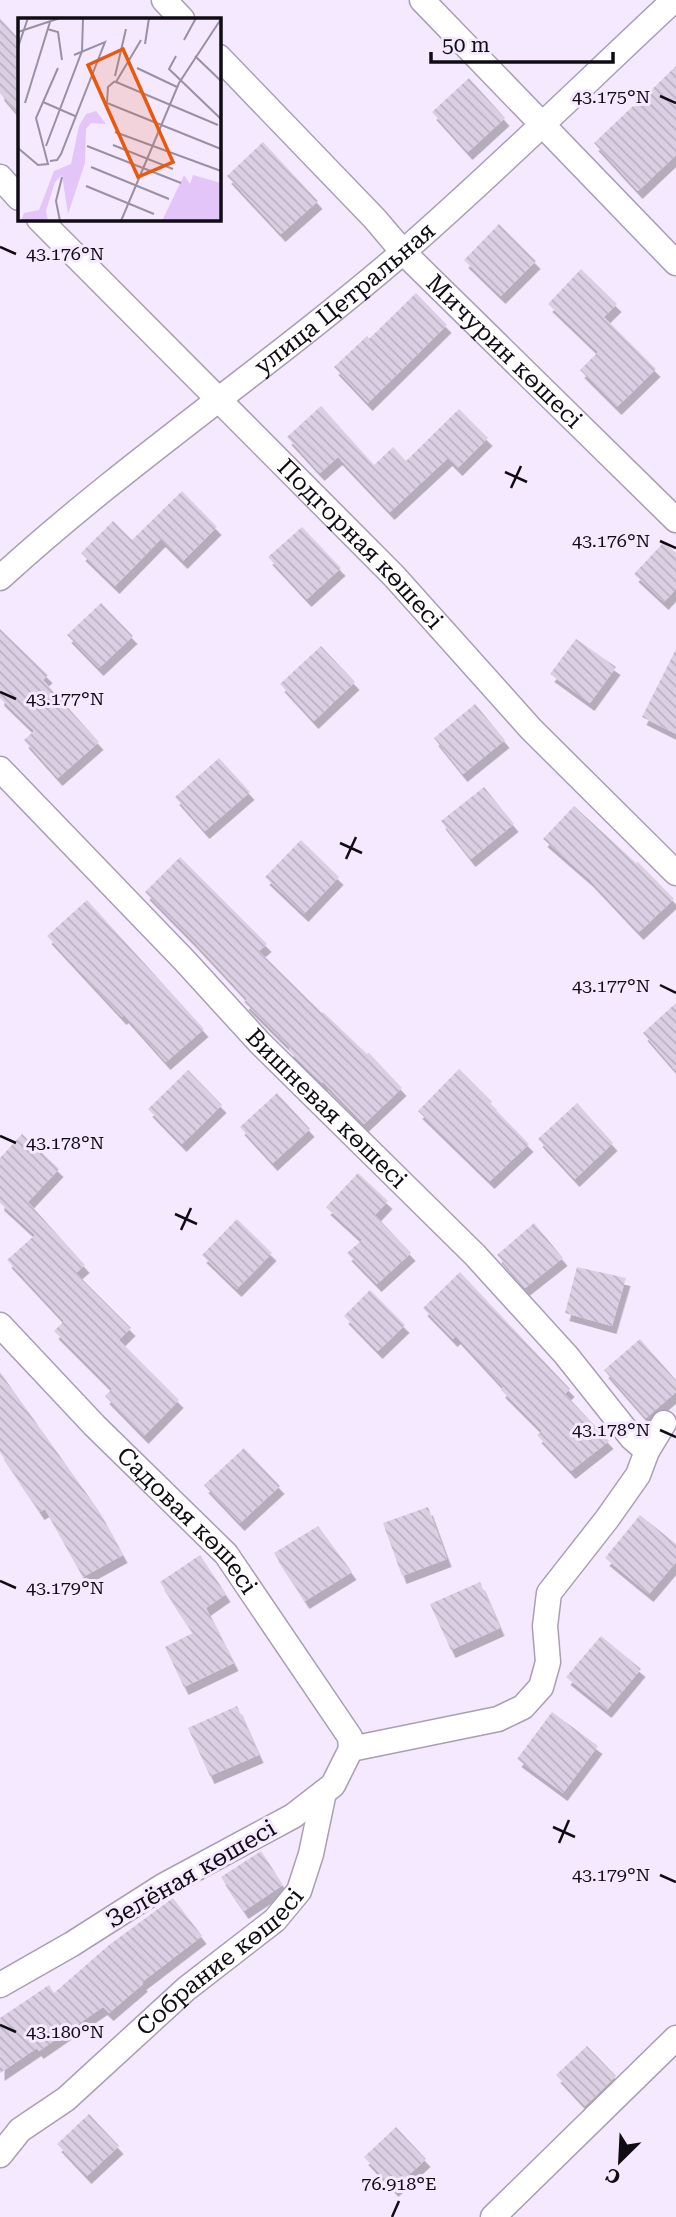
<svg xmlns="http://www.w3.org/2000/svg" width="676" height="2217" font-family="'Roboto Serif',serif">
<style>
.building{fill:url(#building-back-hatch);filter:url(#shadow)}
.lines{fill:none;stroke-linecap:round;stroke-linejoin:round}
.minor-casing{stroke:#aa9eb3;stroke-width:27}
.minor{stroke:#fff;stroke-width:24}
.ticks{fill:none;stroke:#100c13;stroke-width:2.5}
.labels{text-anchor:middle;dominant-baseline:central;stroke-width:6;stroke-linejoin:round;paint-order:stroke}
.street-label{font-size:24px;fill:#100c13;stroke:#f5e9ff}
.inset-road{fill:none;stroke:#9991a1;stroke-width:2}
.view{fill:#e8590c;fill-opacity:0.15;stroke:#e8590c;stroke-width:3.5}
.inset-edge{fill:none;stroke:#100c13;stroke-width:3.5}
.ticks-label{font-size:18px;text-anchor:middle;fill:#100c13;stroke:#f5e9ff;stroke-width:6;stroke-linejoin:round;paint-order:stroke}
</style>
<defs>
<pattern id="building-back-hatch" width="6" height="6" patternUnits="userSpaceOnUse" patternTransform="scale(1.75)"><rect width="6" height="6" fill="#dbcfe4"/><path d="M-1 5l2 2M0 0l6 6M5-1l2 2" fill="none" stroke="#bbb1c3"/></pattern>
<filter id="shadow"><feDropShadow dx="4.5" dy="8" stdDeviation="0" flood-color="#0004"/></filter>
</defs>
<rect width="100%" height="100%" fill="#f5e9ff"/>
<g class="building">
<path d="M0 18 19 39V115L0 93Z"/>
<path d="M676 66V155L638 191 594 143 633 106 634 107Z"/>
<path d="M469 78 505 118 468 152 432 112Z"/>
<path d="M263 142 318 201 281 234 227 176Z"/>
<path d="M499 224 536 261 501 296 464 260Z"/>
<path d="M581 269 617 304 604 317 656 369 617 407 580 370 598 352 548 304Z"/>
<path d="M416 293 447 325 368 403 334 367 367 336 369 339Z"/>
<path d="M321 406 374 465 393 447 406 461 459 409 488 438 458 468 448 458 390 512 338 457 320 473 287 437Z"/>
<path d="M182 491 217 527 183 561 161 539 115 586 81 553 113 521 132 540Z"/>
<path d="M302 527 341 568 307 599 268 557Z"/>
<path d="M664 542 676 553V589L664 602 634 574Z"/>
<path d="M101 603 133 636 99 668 67 635Z"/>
<path d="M0 629 48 675 43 680 99 742 58 778 24 740 34 731 0 698Z"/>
<path d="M576 639 616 667 590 703 550 674Z"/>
<path d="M321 646 355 682 314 721 280 684Z"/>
<path d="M676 649V734L642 717Z"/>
<path d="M475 704 505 740 463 774 434 738Z"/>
<path d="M219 758 250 792 205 831 175 797Z"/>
<path d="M484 787 514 824 471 859 441 821Z"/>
<path d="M574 806 636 863 638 862 674 899 639 932 589 879 543 839Z"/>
<path d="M301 840 339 877 304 914 265 877Z"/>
<path d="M180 857 267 944 259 951 322 1013 323 1012 367 1054 369 1053 402 1088 364 1124 323 1082 322 1083 289 1051V1047L244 1002 247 999 194 942 145 892Z"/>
<path d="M87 900 204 1029 166 1062 124 1015 122 1017 47 936Z"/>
<path d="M676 1003V1071L643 1033Z"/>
<path d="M459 1069 492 1102 490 1104 529 1144 490 1181 418 1111Z"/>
<path d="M188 1070 222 1105 182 1144 148 1109Z"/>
<path d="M277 1093 310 1129 273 1163 240 1127Z"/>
<path d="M577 1103 613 1143 575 1179 538 1139Z"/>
<path d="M22 1134 59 1169 28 1202 85 1265 76 1273 131 1328 119 1340 179 1400 144 1436 105 1396 112 1389 54 1331 64 1321 7 1260 35 1235 0 1203V1158Z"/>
<path d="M358 1173 388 1201 375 1215 411 1253 377 1284 347 1253 362 1240 326 1207Z"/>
<path d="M237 1219 272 1253 237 1289 202 1255Z"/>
<path d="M534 1223 563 1258 525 1288 497 1255Z"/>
<path d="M577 1267 626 1278 612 1326 565 1313Z"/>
<path d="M460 1272 570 1389 565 1394 609 1441 571 1471 537 1435 542 1431 501 1390 503 1387 456 1336 453 1339 423 1308Z"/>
<path d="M370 1290 405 1325 378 1351 344 1316Z"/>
<path d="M640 1339 676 1380V1392L646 1418 604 1370Z"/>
<path d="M0 1372 99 1511 123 1555 83 1577 45 1509 40 1512 0 1452Z"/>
<path d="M244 1448 280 1486 240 1523 204 1485Z"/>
<path d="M428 1507 447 1559 402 1576 383 1523Z"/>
<path d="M640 1515 676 1544V1562L649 1594 605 1558Z"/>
<path d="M318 1526 352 1572 305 1601 274 1553Z"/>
<path d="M200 1555 226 1594 206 1608 234 1663 184 1687 165 1647 193 1633 160 1582Z"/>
<path d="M480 1582 500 1628 451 1650 430 1604Z"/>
<path d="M601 1636 641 1669 607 1710 566 1677Z"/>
<path d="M237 1706 259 1755 210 1776 188 1728Z"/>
<path d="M552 1712 598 1746 563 1793 517 1759Z"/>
<path d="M261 1851 283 1885 244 1911 221 1877Z"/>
<path d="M173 1898 202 1936 142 1982 143 1984 109 2013 103 2007 39 2051 37 2048 0 2073V2018L49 1985 54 1993 109 1945Z"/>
<path d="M587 2046 616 2076 585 2106 556 2075Z"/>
<path d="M89 2114 119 2146 87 2176 57 2144Z"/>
<path d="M396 2127 426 2159 394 2189 364 2157Z"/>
</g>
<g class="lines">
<g class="minor-casing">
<g id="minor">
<path d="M164 0 182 19"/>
<path d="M422 0 676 263"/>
<path id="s1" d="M219 57 375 219 403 252 676 520"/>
<path d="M0 177 19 198"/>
<path id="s2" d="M39 219 394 576 531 729 676 873"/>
<path id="s3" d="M0 578C127 462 272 365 403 252 496 171 584 84 674 0"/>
<path id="s4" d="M0 769 185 961 259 1042 475 1255 566 1355 632 1438 647 1451"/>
<path id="s5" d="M0 1325 95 1426 226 1554 350 1737 351 1749 333 1785 293 1816 163 1886 72 1944 0 1985"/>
<path d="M351 1749 498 1719 523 1707 541 1687 548 1662 545 1626 549 1593 607 1519 638 1475 647 1451 664 1423"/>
<path id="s6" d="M0 2155 20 2130 66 2099 186 1989 275 1920 299 1891 311 1854 324 1792"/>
<path d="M493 2217 676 2038"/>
</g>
</g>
<use href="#minor" class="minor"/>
</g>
<path class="ticks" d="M660 96 676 103M0 247 16 254M505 472 527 482M511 488 521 466M660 541 676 548M0 692 16 699M340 843 362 853M346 859 356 837M660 985 676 993M0 1136 16 1143M175 1214 197 1224M181 1230 191 1208M660 1430 676 1437M0 1581 16 1588M553 1827 575 1837M559 1843 569 1820M660 1875 676 1882M0 2025 16 2032M392 2217 399 2201"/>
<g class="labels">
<g class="street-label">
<text stroke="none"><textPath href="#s3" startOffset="444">улица Цетральная</textPath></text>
<text stroke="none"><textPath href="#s1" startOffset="410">Мичурин көшесі</textPath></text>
<text stroke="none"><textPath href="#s2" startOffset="457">Подгорная көшесі</textPath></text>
<text stroke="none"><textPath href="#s4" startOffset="471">Вишневая көшесі</textPath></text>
<text stroke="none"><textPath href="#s5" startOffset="271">Садовая көшесі</textPath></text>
<text transform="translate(191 1874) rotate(-30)">Зелёная көшесі</text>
<text stroke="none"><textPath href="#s6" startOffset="294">Собрание көшесі</textPath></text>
</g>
</g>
<g transform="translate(18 18)">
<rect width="203" height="203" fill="#f5e9ff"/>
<path d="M78 93 88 106 73 105 68 111 67 145 50 196 44 157 37 164 28 193 30 203H3L6 195 21 192 36 153 53 146 61 108 68 96ZM166 157 172 166 175 157 203 165V203H144Z" fill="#e3c5fa"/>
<path class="inset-road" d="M29 11 40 14 44 42M0 14 42 0M123 22 98 64 200 107M166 22 178 0M127 26 131 0M0 29 10 0M158 38 151 51 203 101M177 38 203 63M119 50 159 69M97 58 108 11M25 84 57 98M7 85 32 4M89 85 203 131M89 85 90 69 97 63M97 114 203 153M95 127 155 151M28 128 64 33 65 0M69 128 163 165M0 130 20 147 30 146 18 100 40 50M32 143 39 142 43 136 87 24 56 37M73 149 151 181M68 168 136 196M42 203 38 183 44 159M103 203 161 65 203 1"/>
<path class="view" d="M105 31 155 144 120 159 70 47Z"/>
<rect width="203" height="203" class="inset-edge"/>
</g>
<g class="ticks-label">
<text x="611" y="103">43.175°N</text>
<text x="65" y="260">43.176°N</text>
<text x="611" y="547">43.176°N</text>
<text x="65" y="705">43.177°N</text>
<text x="611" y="992">43.177°N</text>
<text x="65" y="1149">43.178°N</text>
<text x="611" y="1436">43.178°N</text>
<text x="65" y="1594">43.179°N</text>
<text x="611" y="1881">43.179°N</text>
<text x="65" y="2038">43.180°N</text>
<text x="399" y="2190">76.918°E</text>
</g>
<g transform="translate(620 2161) rotate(204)" stroke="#f5e9ff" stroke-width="5" paint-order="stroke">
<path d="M0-5L12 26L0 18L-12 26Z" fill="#100c13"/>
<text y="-10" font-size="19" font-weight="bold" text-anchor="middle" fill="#100c13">С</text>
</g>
<path d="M431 52v10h182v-10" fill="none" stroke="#100c13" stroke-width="3.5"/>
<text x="442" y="52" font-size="21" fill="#100c13" stroke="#f5e9ff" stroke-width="5" paint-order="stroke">50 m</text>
</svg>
